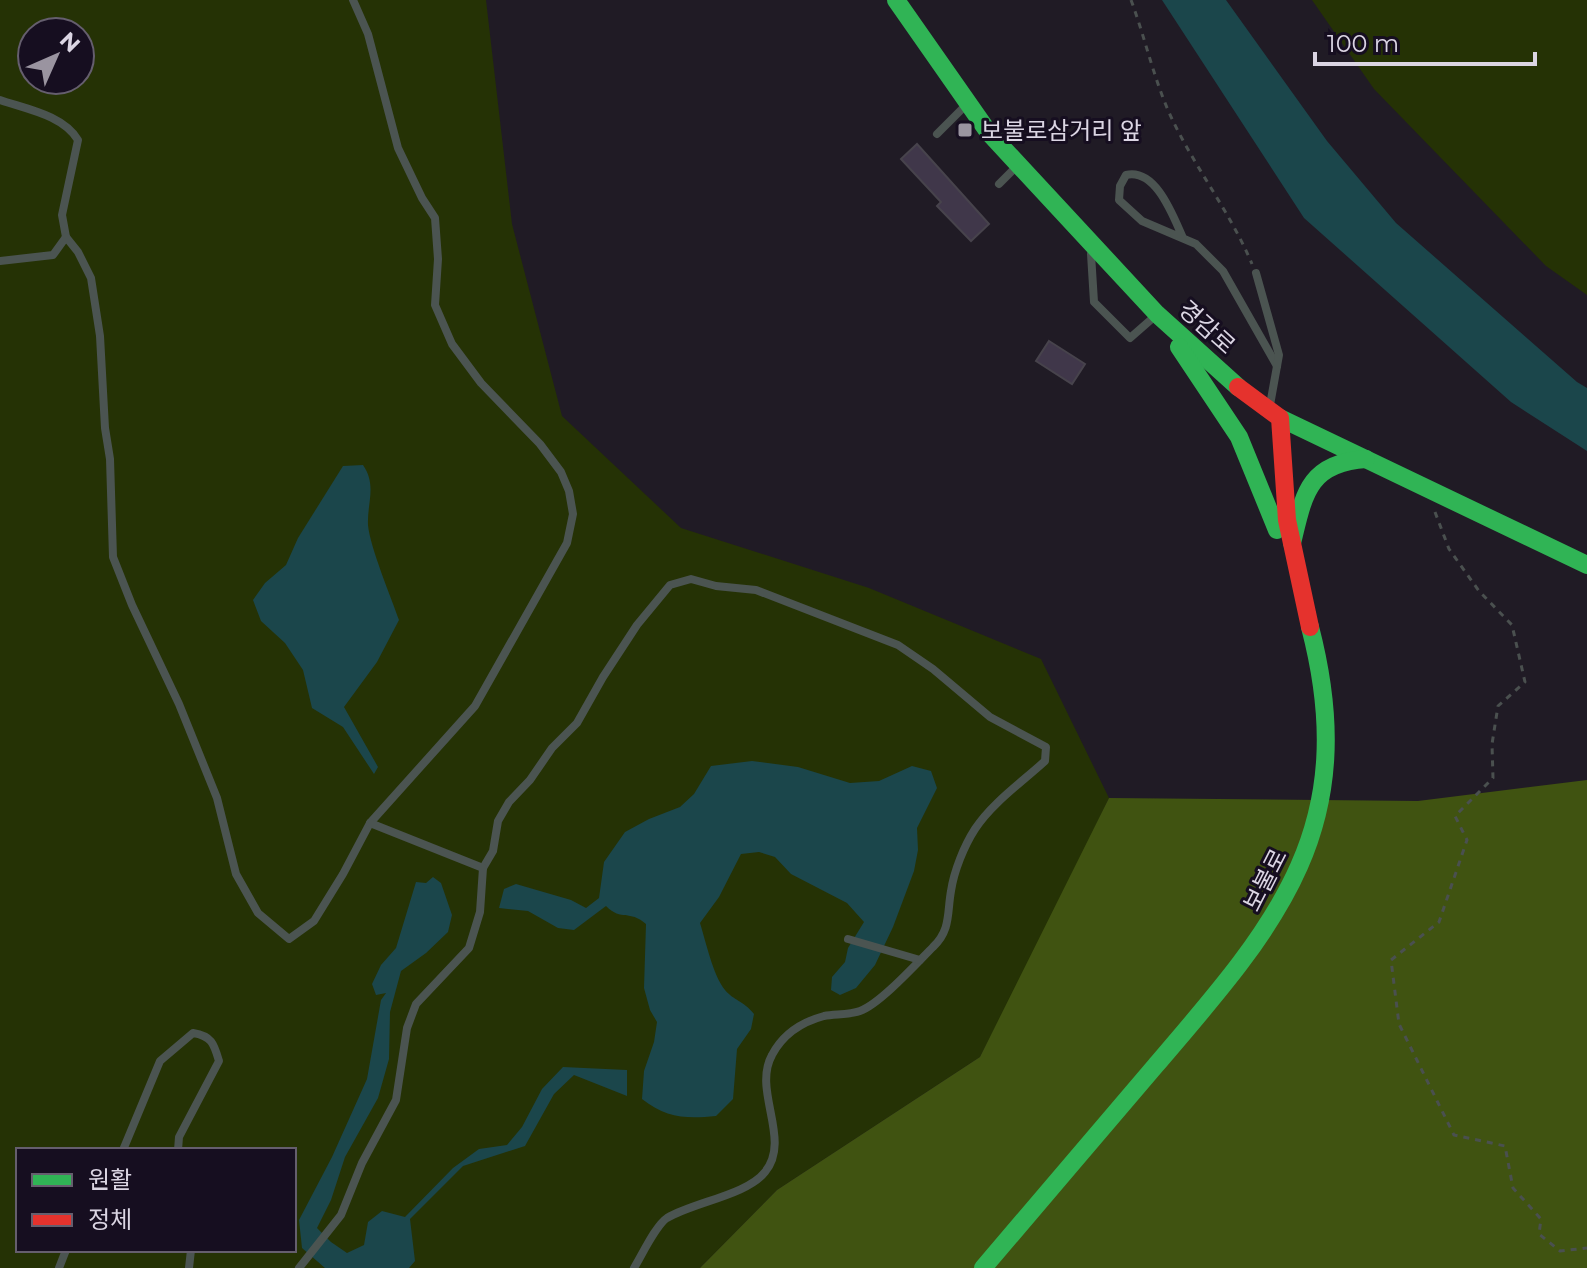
<svg xmlns="http://www.w3.org/2000/svg" width="1587" height="1268" font-family="Montserrat,'Noto Sans KR',sans-serif">
<style>
.green{fill:#253205;fill-rule:evenodd}
.forest{fill:#405311}
.water{fill:#1b464b}
.building{fill:#40374a;stroke:#47434c;stroke-width:2}
.lines{fill:none;stroke-linecap:round;stroke-linejoin:round}
.path{stroke:#4a504f;stroke-width:3;stroke-dasharray:6 6;stroke-linecap:butt}
.lane{stroke:#4b5451;stroke-width:8}
.fast{stroke:#30b455;stroke-width:18}
.jam{stroke:#e5322d;stroke-width:18}
.poi-dot{fill:#9a94a0;stroke:#160e20;stroke-width:3}
.labels{text-anchor:middle;dominant-baseline:central;stroke-width:6;stroke-linejoin:round;paint-order:stroke}
.poi-label{font-size:24px;fill:#dbd5e3;stroke:#160e20;text-anchor:start}
.street-label{font-size:24px;fill:#dbd5e3;stroke:#160e20}
</style>
<rect width="100%" height="100%" fill="#201b25"/>
<g class="green">
<path d="M0 0H486L512 224 562 416 681 528 869 588 1041 659 1109 798 1050 922 980 1057 777 1190 700 1268H0ZM32 32H80V80H32ZM18 1150H294V1250H18Z"/>
<path d="M1312 0H1587V295L1546 266 1374 89Z"/>
</g>
<path class="forest" d="M1587 780V1268H700L777 1190 980 1057 1109 798 1418 801Z"/>
<g class="water">
<path d="M1162 0H1226L1327 141 1396 223 1577 382 1587 388V451L1511 402 1304 218Z"/>
<path d="M363 465C377 485 367 503 368 525 370 547 391 597 399 620L377 662 344 707 378 767 374 774 343 727 312 708 303 670 285 643 261 621 253 600 265 583 286 565 298 538 343 466Z"/>
<path d="M752 761 798 767 850 783 879 781 912 766 931 771 937 788 917 828 918 850 914 871 893 927 875 965 856 988 840 995 831 990 832 977 845 962 848 948 864 922 847 903 791 874 775 857 759 852 741 854 719 897 700 923C706 942 713 975 725 990 734 1001 743 1000 754 1014L751 1029 737 1049 733 1099 716 1116C686 1119 666 1118 642 1099L644 1071 654 1042 657 1022 650 1010 644 988 646 924C629 909 622 922 606 906L574 930 558 928 528 911 499 908 504 889 516 884 571 900 586 908 599 898 604 862 625 832 649 819 680 807 694 794 711 766Z"/>
<path d="M433 877 441 883 452 915 448 932 426 953 401 971 390 1012 389 1059 378 1098 345 1157 331 1200 317 1228 331 1242 347 1253 364 1245 368 1222 382 1211 405 1217 453 1168 479 1149 507 1145 522 1127 542 1089 563 1067 627 1070V1096L574 1075 554 1094 525 1146 463 1166 410 1219 415 1261 409 1268H325L302 1248 299 1220 332 1157 367 1079 381 1000 386 993 376 995 372 984 381 965 396 948 416 882 426 883Z"/>
</g>
<g class="building">
<path d="M917 144 989 224 971 241 937 206 941 202 901 159Z"/>
<path d="M1049 341 1085 364 1072 384 1036 361Z"/>
</g>
<g class="lines">
<g class="path">
<path d="M1131 0C1146 40 1155 85 1174 123 1198 172 1231 214 1252 264"/>
<path d="M1435 512 1449 549 1479 591 1512 625 1525 682 1498 706 1492 744 1493 778 1455 816 1467 840 1439 922 1391 960 1399 1024 1454 1135 1505 1146 1513 1188 1541 1219 1539 1234 1560 1251 1587 1248"/>
</g>
<g class="lane">
<path d="M0 100C26 109 63 115 78 140L62 215 66 237"/>
<path d="M937 134 965 106"/>
<path d="M999 184 1015 168"/>
<path d="M1183 238C1173 216 1156 168 1126 175L1120 186 1119 200 1142 221 1196 244 1223 271 1277 366"/>
<path d="M1091 254 1094 302 1130 338 1154 317"/>
<path d="M0 261 53 255 66 237 78 252 91 278 100 336 105 428 110 459 113 557 132 605 179 704 217 798 236 874 258 913 289 939 314 921 343 874 370 823 475 706 567 543 573 514 569 491 561 472 540 444 481 383 452 344 435 305 438 259 435 218 422 198 398 148 368 34 353 0"/>
<path d="M1256 273 1279 355 1270 405"/>
<path d="M483 868 493 851 498 821 509 802 530 780 552 748 577 723 603 677 637 625 670 585 691 579 716 586 756 590 898 645 933 669 990 717 1046 747 1045 761C1022 782 992 803 975 829 964 846 954 871 951 891 947 913 951 930 933 947 917 963 880 1004 860 1011 849 1015 836 1014 824 1016 802 1022 783 1034 772 1055 752 1091 792 1139 765 1172 747 1195 694 1202 667 1218 656 1225 642 1255 634 1268"/>
<path d="M848 939 920 960"/>
<path d="M123 1150 160 1061 193 1033C212 1036 214 1044 219 1061L179 1137 178 1150"/>
<path d="M59 1268 66 1250"/>
<path d="M189 1268 191 1250"/>
<path d="M299 1268 341 1215 362 1163 396 1100 407 1028 416 1004 469 948 480 912 483 868 370 823"/>
</g>
<g class="fast">
<path d="M896 0 989 133 1157 314 1238 387"/>
<path d="M1179 347 1239 437 1277 530"/>
<path d="M1280 418 1587 565"/>
<path d="M1292 543C1304 494 1308 463 1366 459"/>
<path d="M983 1268C1041 1200 1098 1133 1156 1065 1279 922 1362 827 1310 627"/>
</g>
<path class="jam" d="M1238 387 1280 418 1287 520 1310 627"/>
</g>
<rect class="poi-dot" x="957" y="122" width="16" height="16" rx="4"/>
<g class="labels">
<g class="poi-label">
<text x="981" y="130">보불로삼거리 앞</text>
</g>
<g class="street-label">
<text transform="translate(1207 327) rotate(42)">경감로</text>
<text transform="translate(1265 880) rotate(-63)">보불로</text>
</g>
</g>
<rect x="16" y="1148" width="280" height="104" fill="#160e20" stroke="#655e6e" stroke-width="2"/>
<rect x="32" y="1174" width="40" height="12" fill="#30b455" stroke="#655e6e" stroke-width="2"/>
<text x="88" y="1188" font-size="24" fill="#dbd5e3">원활</text>
<rect x="32" y="1214" width="40" height="12" fill="#e5322d" stroke="#655e6e" stroke-width="2"/>
<text x="88" y="1228" font-size="24" fill="#dbd5e3">정체</text>
<g transform="translate(56 56) rotate(45)"><circle r="38" fill="#160e20" stroke="#655e6e" stroke-width="2"/>
<path d="M0-6L14 30L0 20L-14 30Z" fill="#9a94a0"/>
<text y="-12" font-size="22" font-weight="bold" text-anchor="middle" fill="#dbd5e3">N</text>
</g>
<path d="M1315 52v12h220v-12" fill="none" stroke="#dbd5e3" stroke-width="4"/>
<text x="1327" y="52" font-size="24" fill="#dbd5e3" stroke="#160e20" stroke-width="6" paint-order="stroke">100 m</text>
</svg>
